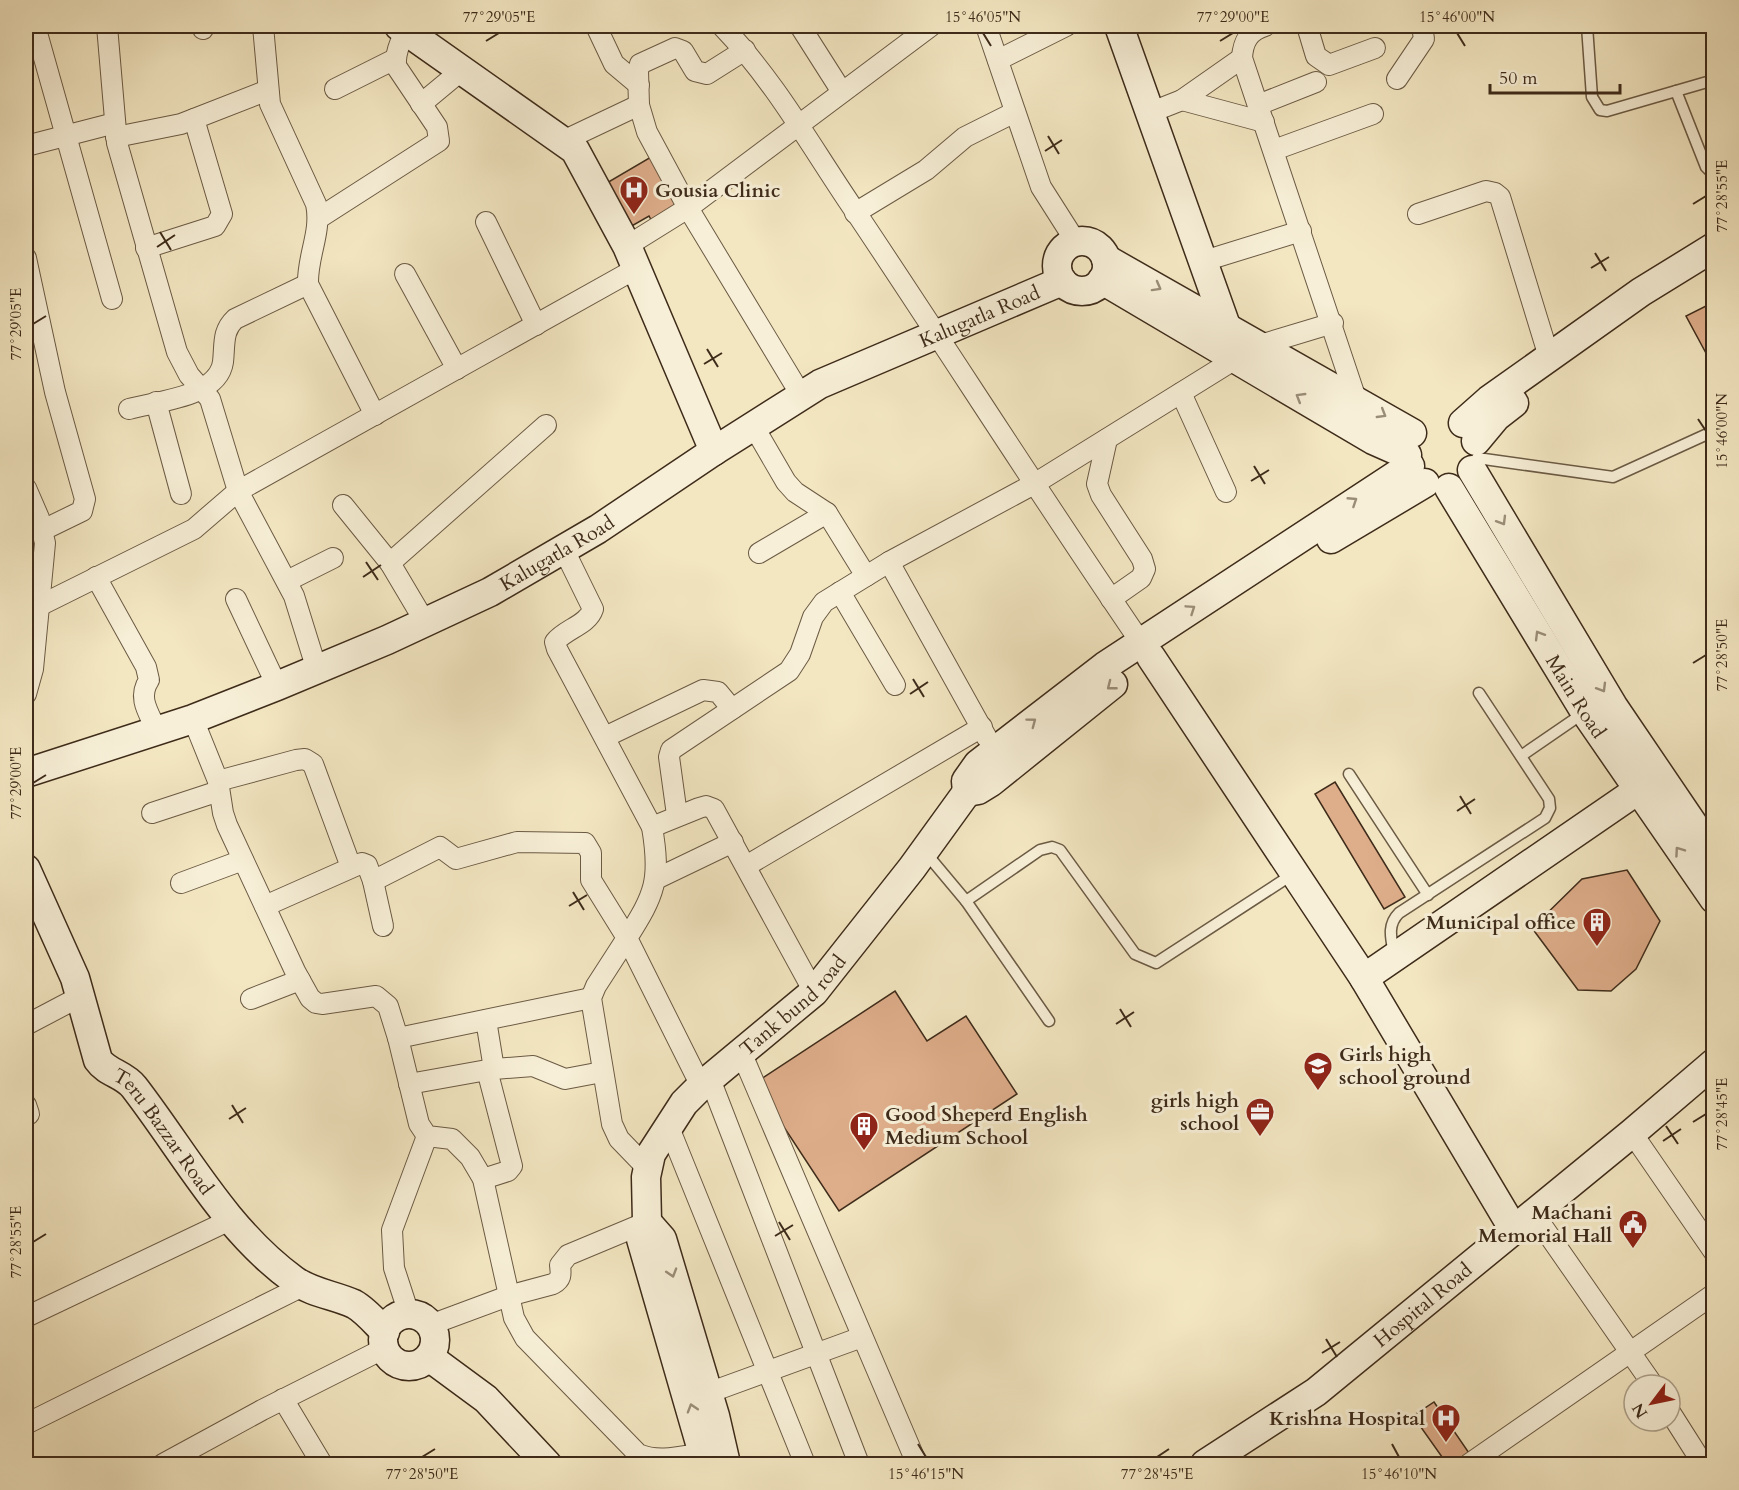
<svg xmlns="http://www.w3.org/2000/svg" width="1739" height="1490" font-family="Cardo,serif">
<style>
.building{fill:#dead8a;stroke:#3e2b1a;stroke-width:1.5}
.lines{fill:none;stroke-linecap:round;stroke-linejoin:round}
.lane-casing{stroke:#6b5a44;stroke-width:13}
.street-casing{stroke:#6b5a44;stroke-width:22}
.secondary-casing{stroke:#3e2b1a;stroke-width:31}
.lane{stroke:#f7efd7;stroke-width:10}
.street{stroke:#f7efd7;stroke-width:20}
.secondary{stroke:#f7efd7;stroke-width:28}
.oneway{stroke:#9a8d78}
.ticks{fill:none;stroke:#3e2b1a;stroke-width:2}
.labels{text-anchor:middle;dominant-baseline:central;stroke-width:6;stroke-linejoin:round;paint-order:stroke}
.poi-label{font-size:20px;font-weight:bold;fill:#3e2b1a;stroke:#f7efd7;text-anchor:end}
.street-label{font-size:20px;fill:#3e2b1a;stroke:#f7efd7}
.neatline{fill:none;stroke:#3e2b1a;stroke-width:2}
.ticks-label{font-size:15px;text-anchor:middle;fill:#3e2b1a}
</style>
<rect width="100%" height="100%" fill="#f3e7c2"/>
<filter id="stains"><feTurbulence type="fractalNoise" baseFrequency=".00333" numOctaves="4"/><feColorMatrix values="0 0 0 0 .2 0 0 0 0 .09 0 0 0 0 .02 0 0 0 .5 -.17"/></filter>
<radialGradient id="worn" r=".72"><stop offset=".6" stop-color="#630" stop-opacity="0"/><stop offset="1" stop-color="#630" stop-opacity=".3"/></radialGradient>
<g class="building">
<path d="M651 157 681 209 654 225 649 216 630 227 605 184Z"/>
<path d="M1714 302V368L1686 316Z"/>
<path d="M1335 782 1405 897 1384 909 1315 794Z"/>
<path d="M1627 870 1660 921 1636 969 1611 991 1578 990 1532 928 1582 879Z"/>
<path d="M895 991 927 1041 966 1016 1017 1094 839 1211 755 1083Z"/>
<path d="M1434 1402 1469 1453 1453 1464H1447L1413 1416Z"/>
</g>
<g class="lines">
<g class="lane-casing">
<g id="lane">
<path d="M1587 26 1592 97 1600 110 1607 111 1676 91"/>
<path d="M1714 80 1676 91 1706 167 1714 175"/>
<path d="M1477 458 1613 477 1714 431"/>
<path d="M1521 756 1585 712"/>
<path d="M1349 774 1428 895"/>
<path d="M925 852 966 901 1040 850 1052 847 1060 850 1135 954 1156 963 1293 874"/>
<path d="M966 901 1049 1021"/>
<path d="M1394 954C1391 938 1387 925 1399 913L1545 818 1550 808 1549 799 1479 693"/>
</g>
</g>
<g class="street-casing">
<g id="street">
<path d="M35 26 112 299"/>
<path d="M107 26 117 143 177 352 189 375 210 399 238 491 294 596 317 670"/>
<path d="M202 26 203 29"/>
<path d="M263 26 270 104 316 204C322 232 307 256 308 284L375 415"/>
<path d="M596 26 614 64 639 85"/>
<path d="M722 26C777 83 814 152 859 217 956 362 1049 509 1148 653"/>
<path d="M800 26 842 92"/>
<path d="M986 26 1041 187 1076 242"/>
<path d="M1265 26C1249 31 1243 41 1242 58L1356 399"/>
<path d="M1307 26 1316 56 1329 65 1375 48"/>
<path d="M745 50 707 74 695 71 683 51 675 48 640 64 638 71 639 105 647 132 688 208 801 395"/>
<path d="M998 60 1066 26"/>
<path d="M1397 79 1424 39 1422 26"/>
<path d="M335 89 395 59"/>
<path d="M1182 100 1264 122"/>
<path d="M421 104 462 70"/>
<path d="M1258 105 1316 82"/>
<path d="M1149 113 1182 100 1242 58"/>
<path d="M116 137 181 124 268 90"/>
<path d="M563 141 639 105"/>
<path d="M26 146 115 123"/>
<path d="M1274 150 1373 114"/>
<path d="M855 213 926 170 965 137 1015 112"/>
<path d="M1418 214 1486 191 1495 193 1500 197 1549 357"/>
<path d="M319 218 439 141 437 127 396 66C395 52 402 33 413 26"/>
<path d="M486 222 536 325"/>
<path d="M627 246 688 208 931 26"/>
<path d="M146 248 215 226 222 214 194 119"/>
<path d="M26 258 55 392 85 499 82 511 43 530"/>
<path d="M1204 261 1301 231"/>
<path d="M405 274 457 369"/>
<path d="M1260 345 1333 323"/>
<path d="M1181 393 1226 492"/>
<path d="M156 402 181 494"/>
<path d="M129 409C158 401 218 397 223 362 225 345 222 331 235 319L308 284"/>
<path d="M754 427 786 482 795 492 827 513 866 576"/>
<path d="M1107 439 1097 484 1101 495 1142 559 1145 569 1141 578 1111 599"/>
<path d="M26 488 39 518 45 543 33 669 26 694"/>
<path d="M343 505 390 563 425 622"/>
<path d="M564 550 593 609C588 625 565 629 555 642L557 649 652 827C661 880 655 894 627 938L701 1086"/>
<path d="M759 553 827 513"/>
<path d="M889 562 987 738"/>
<path d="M390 563 546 425"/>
<path d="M96 577 146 667 149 680C137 698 149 713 157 731"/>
<path d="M287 581 333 558"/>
<path d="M840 592 895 685"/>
<path d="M236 599 277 686"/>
<path d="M39 606 194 529 238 491 637 268"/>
<path d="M193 719 218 781 223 813 227 825 295 971 310 998 316 1003 322 1004 376 996 388 1006 398 1038"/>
<path d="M605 737 703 690 718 692 732 709"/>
<path d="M218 781 296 760 305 759 313 764 351 867"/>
<path d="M152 813 219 791"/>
<path d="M677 815 669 757 671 750 789 671 800 654 813 617 824 602 889 562 1034 484 1237 358"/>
<path d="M652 827 699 808 706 806 714 809 814 992"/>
<path d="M746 866 982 727"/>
<path d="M656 879 733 842"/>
<path d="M373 881 383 926"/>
<path d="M181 883 243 860"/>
<path d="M265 906 362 863 367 865 373 881 440 847 456 859 517 842 585 843 591 853V880L627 938 596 986 591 998 612 1124 619 1139 647 1168"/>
<path d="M591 998 398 1038 419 1124 427 1136 452 1139 470 1157 483 1179 514 1318 525 1338 638 1454C659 1463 682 1456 704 1453"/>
<path d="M251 999 300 980"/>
<path d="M486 1020 494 1069 487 1070"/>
<path d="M26 1025 81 996"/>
<path d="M741 1052 917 1464"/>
<path d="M494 1069 533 1066 565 1079 602 1072"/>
<path d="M710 1079 859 1464"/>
<path d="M409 1084 487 1070 512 1166 508 1171 483 1179"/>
<path d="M26 1105 29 1114"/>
<path d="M668 1125 805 1464"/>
<path d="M1632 1133 1714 1252"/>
<path d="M1534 1214 1653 1385"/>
<path d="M409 1314 394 1268 392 1230 427 1136"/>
<path d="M26 1317 230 1220"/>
<path d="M430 1325 508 1296 553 1284C562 1279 561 1274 560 1265L568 1255 647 1222"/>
<path d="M708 1393 862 1337"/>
<path d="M283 1399 322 1464"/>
<path d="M1670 1412 1703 1464"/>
<path d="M26 1424 303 1286"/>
<path d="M163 1464 262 1410 385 1348"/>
<path d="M1469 1464 1714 1294"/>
</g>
</g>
<g class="secondary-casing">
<g id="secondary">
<path d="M399 26 575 150 627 246 714 451"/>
<path d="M1119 26 1226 326 1223 334"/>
<circle cx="1082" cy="266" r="25"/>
<path d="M1106 259 1412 433"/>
<path d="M1102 280 1373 440 1407 455"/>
<path d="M1463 423 1489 400 1641 292 1714 247"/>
<path d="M1476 441 1496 417 1514 403"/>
<path d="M1472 470 1613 706 1714 855"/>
<path id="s1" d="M1449 488 1585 712 1714 899"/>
<path d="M1331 539 1425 483"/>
<path d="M1151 657 1364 978 1514 1230"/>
<path id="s2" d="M26 773 193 719 277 686 387 640 490 592 598 529 714 451 820 384 1062 281"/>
<path d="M967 792 966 781 978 764 1105 666 1410 466"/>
<path d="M967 792 978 790 991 782 1113 684"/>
<path id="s3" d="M26 869 75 978 98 1060C107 1073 124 1074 134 1087 185 1153 225 1230 294 1280 312 1293 334 1295 354 1304 365 1310 375 1322 385 1332"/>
<path d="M1364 978 1654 779"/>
<path d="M647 1222 662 1239 715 1416 726 1464"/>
<circle cx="409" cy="1340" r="26"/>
<path d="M429 1357 486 1399 547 1464"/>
<path id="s4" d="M706 1464 641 1239 647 1222 646 1177 651 1154 684 1103 701 1086 814 992 912 868 967 792"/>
<path id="s5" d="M1205 1464 1316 1392 1632 1133 1714 1063"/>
</g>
</g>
<use href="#lane" class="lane"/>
<use href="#street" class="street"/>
<use href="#secondary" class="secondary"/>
</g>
<defs><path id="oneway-chevron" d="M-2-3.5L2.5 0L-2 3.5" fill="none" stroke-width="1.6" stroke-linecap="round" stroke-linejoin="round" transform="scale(1.5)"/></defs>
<g class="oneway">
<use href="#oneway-chevron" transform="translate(1157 287) rotate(29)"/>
<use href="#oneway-chevron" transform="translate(1300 397) rotate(-149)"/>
<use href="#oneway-chevron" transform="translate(1382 414) rotate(31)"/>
<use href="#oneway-chevron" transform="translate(1353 501) rotate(-33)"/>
<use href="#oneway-chevron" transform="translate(1502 521) rotate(59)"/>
<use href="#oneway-chevron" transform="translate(1191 609) rotate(-34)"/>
<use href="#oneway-chevron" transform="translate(1539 635) rotate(-121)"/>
<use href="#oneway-chevron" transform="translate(1111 686) rotate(142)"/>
<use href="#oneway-chevron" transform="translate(1602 688) rotate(59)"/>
<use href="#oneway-chevron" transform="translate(1032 722) rotate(-37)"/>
<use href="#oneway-chevron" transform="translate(1679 851) rotate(-125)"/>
<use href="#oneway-chevron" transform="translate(672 1273) rotate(73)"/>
<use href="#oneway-chevron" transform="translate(692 1408) rotate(-107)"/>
</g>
<path class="ticks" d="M983 33 991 46M1457 33 1465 46M486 41 499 33M1220 41 1233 33M1048 136 1059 154M1045 151 1062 140M1693 204 1706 196M160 232 171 250M157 247 175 235M1595 253 1606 271M1591 268 1609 257M33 324 46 316M707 349 718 367M704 364 722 353M1698 419 1706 431M1254 466 1265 484M1251 481 1269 470M366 562 378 580M363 577 381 565M1693 663 1706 655M913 679 924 697M910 694 928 682M33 783 46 775M1460 796 1471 814M1457 811 1475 799M573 892 584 910M569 906 587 895M1120 1009 1131 1027M1116 1024 1134 1012M232 1105 243 1123M229 1119 246 1108M1693 1122 1706 1114M1666 1126 1678 1144M1663 1141 1681 1129M779 1222 790 1240M775 1236 793 1225M33 1242 46 1234M1326 1339 1337 1357M1322 1353 1340 1342M918 1444 926 1457M1392 1444 1399 1457M422 1457 435 1449M1157 1457 1169 1449"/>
<defs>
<g id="hospital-pin" transform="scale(1.5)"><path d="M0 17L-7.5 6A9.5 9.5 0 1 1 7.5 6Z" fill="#8f2418" stroke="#f7efd7"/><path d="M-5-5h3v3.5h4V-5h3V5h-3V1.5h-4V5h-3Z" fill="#fff"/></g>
<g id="building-pin" transform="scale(1.5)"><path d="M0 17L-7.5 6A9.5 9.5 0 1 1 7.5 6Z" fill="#8f2418" stroke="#f7efd7"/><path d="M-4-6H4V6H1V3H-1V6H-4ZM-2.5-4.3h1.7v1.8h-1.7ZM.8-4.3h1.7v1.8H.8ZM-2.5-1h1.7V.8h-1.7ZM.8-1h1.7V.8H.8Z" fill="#fff"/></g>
<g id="school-pin" transform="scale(1.5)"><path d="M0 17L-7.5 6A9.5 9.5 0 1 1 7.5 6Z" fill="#8f2418" stroke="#f7efd7"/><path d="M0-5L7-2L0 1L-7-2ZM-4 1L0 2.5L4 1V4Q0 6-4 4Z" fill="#fff"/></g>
<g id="office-pin" transform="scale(1.5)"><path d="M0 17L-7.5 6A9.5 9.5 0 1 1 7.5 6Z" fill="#8f2418" stroke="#f7efd7"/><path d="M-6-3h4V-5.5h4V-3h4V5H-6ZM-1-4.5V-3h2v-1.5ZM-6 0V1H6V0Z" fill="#fff"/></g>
<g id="civic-pin" transform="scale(1.5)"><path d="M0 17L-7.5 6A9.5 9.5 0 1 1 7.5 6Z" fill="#8f2418" stroke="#f7efd7"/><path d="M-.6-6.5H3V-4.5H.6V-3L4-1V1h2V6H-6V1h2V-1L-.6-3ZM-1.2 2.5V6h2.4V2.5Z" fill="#fff"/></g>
</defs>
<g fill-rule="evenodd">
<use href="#hospital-pin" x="634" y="190"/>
<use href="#building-pin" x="1597" y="922"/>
<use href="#school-pin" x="1318" y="1066"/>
<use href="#office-pin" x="1260" y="1112"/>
<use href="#building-pin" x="864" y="1126"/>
<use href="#civic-pin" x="1633" y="1224"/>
<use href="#hospital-pin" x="1446" y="1418"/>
</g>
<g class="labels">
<g class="poi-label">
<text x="655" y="190" text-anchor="start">Gousia Clinic</text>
<text x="1576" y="922">Municipal office</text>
<text x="1339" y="1054" text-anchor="start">Girls high<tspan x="1339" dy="23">school ground</tspan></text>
<text x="1239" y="1100">girls high<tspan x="1239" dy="23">school</tspan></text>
<text x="885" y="1114" text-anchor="start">Good Sheperd English<tspan x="885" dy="23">Medium School</tspan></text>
<text x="1612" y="1212">Machani<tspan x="1612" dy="23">Memorial Hall</tspan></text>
<text x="1425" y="1418">Krishna Hospital</text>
</g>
<g class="street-label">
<text stroke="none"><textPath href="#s2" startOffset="1062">Kalugatla Road</textPath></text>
<text stroke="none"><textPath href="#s2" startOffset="576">Kalugatla Road</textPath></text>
<text stroke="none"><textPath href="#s1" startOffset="244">Main Road</textPath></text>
<text stroke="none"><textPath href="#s4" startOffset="528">Tank bund road</textPath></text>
<text stroke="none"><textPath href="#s3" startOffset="303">Teru Bazzar Road</textPath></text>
<text stroke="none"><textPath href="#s5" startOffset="270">Hospital Road</textPath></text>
</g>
</g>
<rect width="1739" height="1490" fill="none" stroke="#f3e7c2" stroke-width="66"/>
<g transform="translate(1652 1403) rotate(238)"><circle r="28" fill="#f7efd7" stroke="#ada18b" stroke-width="1.5"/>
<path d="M0-4.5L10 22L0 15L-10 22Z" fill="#8f2418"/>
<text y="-9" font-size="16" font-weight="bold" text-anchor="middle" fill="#3e2b1a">N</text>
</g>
<path d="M1490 84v9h130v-9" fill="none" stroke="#3e2b1a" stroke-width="3"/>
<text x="1499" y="84" font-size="18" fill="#3e2b1a" stroke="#f7efd7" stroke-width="4.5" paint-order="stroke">50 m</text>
<rect x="33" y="33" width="1673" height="1424" class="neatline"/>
<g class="ticks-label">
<text x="499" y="22">77°29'05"E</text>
<text x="983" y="22">15°46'05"N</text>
<text x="1233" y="22">77°29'00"E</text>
<text x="1457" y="22">15°46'00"N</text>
<text transform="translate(1722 196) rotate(-90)" y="5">77°28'55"E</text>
<text transform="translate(16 324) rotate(-90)" y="5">77°29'05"E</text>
<text transform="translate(1722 431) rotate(-90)" y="5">15°46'00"N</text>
<text transform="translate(1722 655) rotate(-90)" y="5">77°28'50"E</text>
<text transform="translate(16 783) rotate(-90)" y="5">77°29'00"E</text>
<text transform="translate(1722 1114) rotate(-90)" y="5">77°28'45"E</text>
<text transform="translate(16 1242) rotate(-90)" y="5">77°28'55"E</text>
<text x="422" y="1479">77°28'50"E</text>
<text x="926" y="1479">15°46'15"N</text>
<text x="1157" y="1479">77°28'45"E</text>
<text x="1399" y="1479">15°46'10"N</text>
</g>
<rect width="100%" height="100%" filter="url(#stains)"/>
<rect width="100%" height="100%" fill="url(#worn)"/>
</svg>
